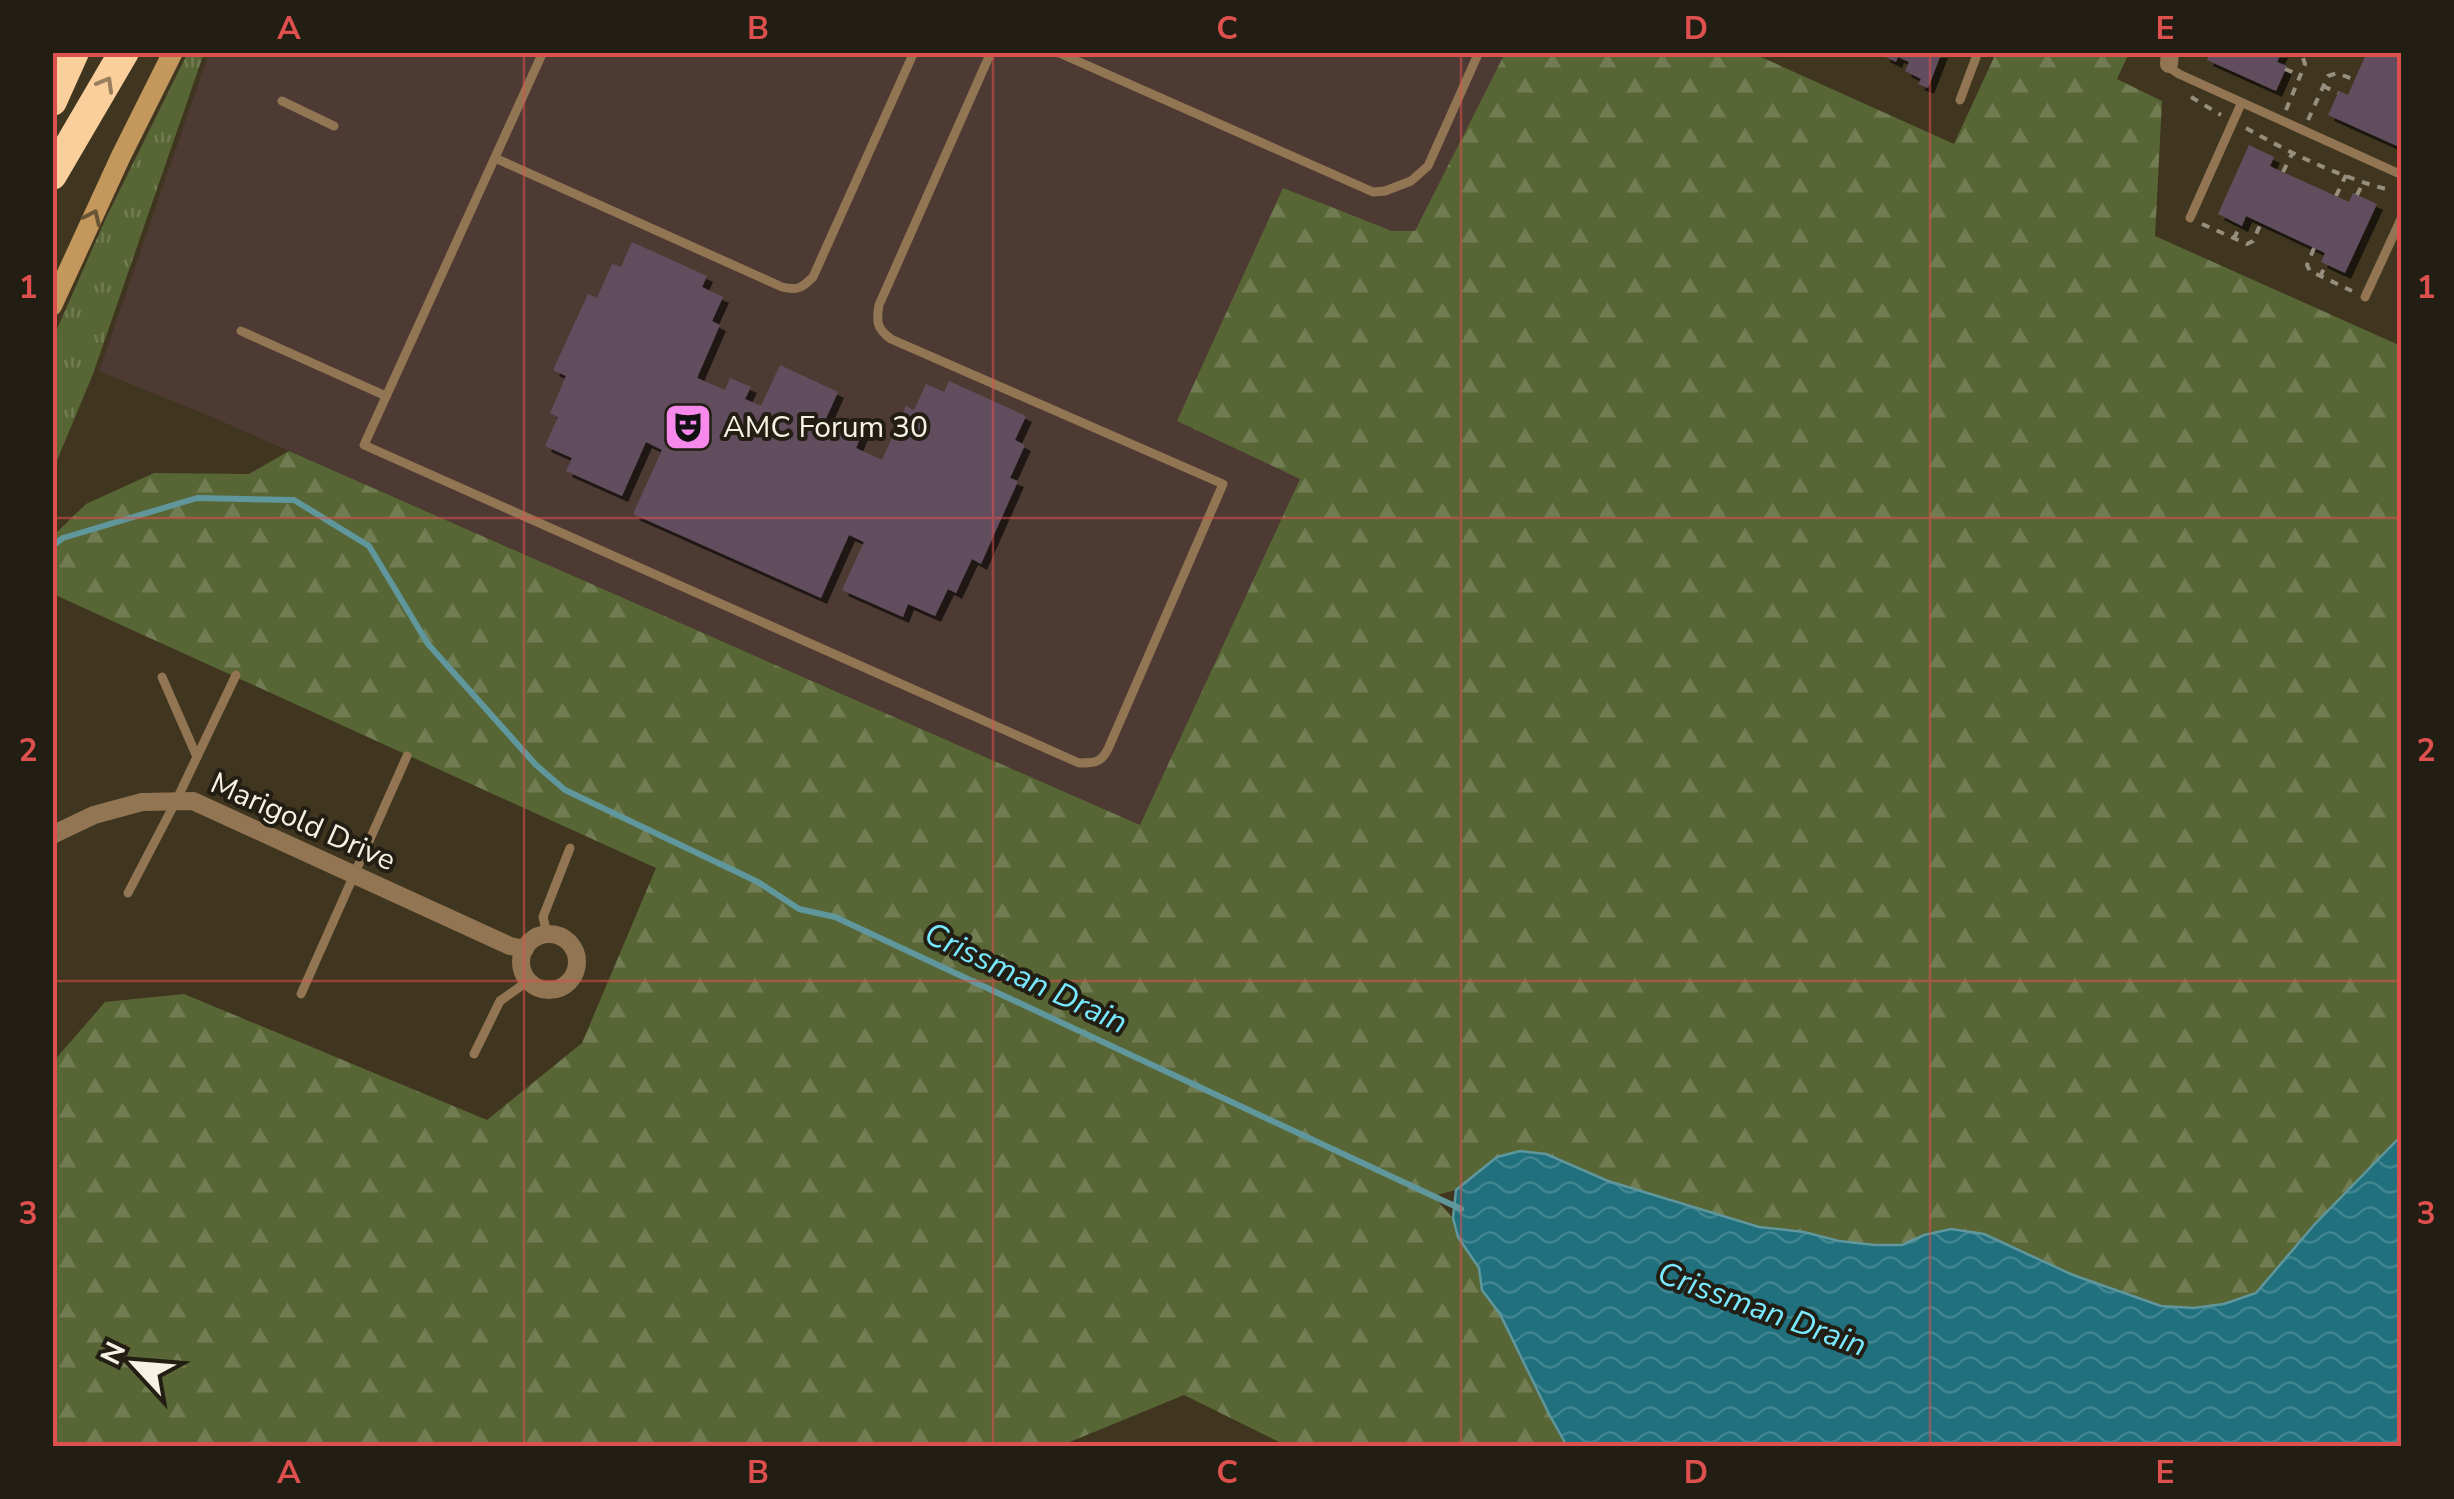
<svg xmlns="http://www.w3.org/2000/svg" width="2454" height="1499" font-family="'Nunito Sans',sans-serif">
<style>
.commercial{fill:#4d3a33}
.grass{fill:url(#grass-tufts)}
.forest{fill:url(#forest-firs)}
.water{fill:url(#water-waves);stroke:#60979c;stroke-width:2.5}
.lines{fill:none;stroke-linecap:round;stroke-linejoin:round}
.stream{stroke:#60979c;stroke-width:6}
.building{fill:#624e5f;filter:url(#shadow)}
.path{stroke:#978f7d;stroke-width:4;stroke-dasharray:8 8;stroke-linecap:butt}
.lane{stroke:#927552;stroke-width:9}
.street{stroke:#927552;stroke-width:18}
.secondary{stroke:#c4975d;stroke-width:20}
.highway{stroke:#facf9b;stroke-width:30}
.oneway{stroke:#997f5e}
.oneway2{stroke:#6b5435}
.grid{fill:none;stroke:#dd504d;stroke-width:2.5;stroke-opacity:0.55}
.labels{text-anchor:middle;dominant-baseline:central;stroke-width:8;stroke-linejoin:round;paint-order:stroke}
.poi-label{font-size:30px;fill:#f7f1e3;stroke:#231e14;text-anchor:start}
.street-label{font-size:30px;fill:#f7f1e3;stroke:#231e14}
.water-label{font-size:32px;font-style:italic;fill:#78e9fe;stroke:#231e14}
.neatline{fill:none;stroke:#dd504d;stroke-width:4}
.grid-label{font-size:32px;text-anchor:middle;font-weight:bold;fill:#dd504d}
</style>
<defs>
<pattern id="grass-tufts" width="24" height="20" patternUnits="userSpaceOnUse" patternTransform="scale(2.5)"><rect width="24" height="20" fill="#586535"/><path d="M3 7l-1-3M5 7V3M7 7l1-3M15 17l-1-3M17 17v-4M19 17l1-3" fill="none" stroke="#717c52"/></pattern>
<pattern id="forest-firs" width="22" height="20" patternUnits="userSpaceOnUse" patternTransform="scale(2.5)"><rect width="22" height="20" fill="#586535"/><path d="M5 1l3.5 6h-7zM16 11l3.5 6h-7z" fill="#717c52"/></pattern>
<pattern id="water-waves" width="16" height="10" patternUnits="userSpaceOnUse" patternTransform="scale(2.5)"><rect width="16" height="10" fill="#20707e"/><path d="M0 5q4-4 8 0t8 0" fill="none" stroke="#418590"/></pattern>
<filter id="shadow"><feDropShadow dx="6" dy="6" stdDeviation="0" flood-color="#0009"/></filter>
</defs>
<rect width="100%" height="100%" fill="#403620"/>
<path class="commercial" d="M209 53H1505L1415 232 1140 825 221 421 99 371Z"/>
<path class="grass" d="M188 52 204 53 93 374 53 470V338L106 218Z"/>
<path class="forest" d="M1505 53H1752L1954 144 1996 53H2129L2117 79 2162 101 2155 236 2401 346V1136L2314 1225 2256 1293 2224 1304 2194 1308 2161 1306 2073 1275 1984 1234 1951 1229 1924 1235 1902 1246 1875 1245 1839 1241 1804 1232 1759 1227 1608 1181 1546 1154 1497 1157 1456 1190 1433 1196 1453 1218 1458 1237 1479 1268 1482 1290 1500 1314 1549 1414 1567 1446H1287L1184 1395 1060 1446H53V1062L105 1002 184 994 487 1120 582 1043 656 868 53 594V536L86 504 154 473 249 474 289 451 1140 825 1300 479 1177 421 1283 188 1392 231H1415Z"/>
<path class="water" d="M2401 1136V1446H1567L1549 1414 1500 1314 1482 1290 1479 1268 1458 1237 1453 1218 1456 1190 1497 1157 1520 1151 1546 1154 1608 1181 1759 1227 1804 1232 1839 1241 1875 1245H1902L1924 1235 1951 1229 1984 1234 2073 1275 2161 1306 2194 1308 2224 1304 2256 1293 2314 1225Z"/>
<g class="lines">
<path class="stream" d="M52 546 63 538 197 498 294 500 369 546 428 644 536 765 565 790 758 882 799 909 835 917 1461 1209"/>
</g>
<g class="building">
<path d="M1886 52H1942L1928 88 1918 84 1921 79 1905 71 1909 62 1898 57 1896 62 1884 56Z"/>
<path d="M2210 52H2282L2277 62 2287 66 2276 91 2207 60Z"/>
<path d="M2367 52H2402V112L2399 117 2402 118V137L2397 146 2328 115 2339 91 2348 95Z"/>
<path d="M2249 145 2274 157 2270 166 2276 169 2349 202 2353 193 2377 204 2345 273 2321 262 2325 253 2314 248 2246 216 2242 226 2218 214Z"/>
<path d="M632 242 707 276 702 287 723 297 712 321 720 325 697 378 725 390 730 378 751 387 745 399 761 406 780 365 838 392 820 432 831 437 837 423 862 434 856 448 882 460 906 406 914 410 926 384 944 392 949 381 1026 416 1015 440 1025 445 1010 478 1018 481 981 564 972 559 956 593 948 589 935 616 908 604 903 617 842 590 864 542 849 535 821 598 633 514 662 450 646 442 622 496 566 471 572 458 545 446 558 417 550 413 566 376 553 370 588 294 597 298 612 264 621 267Z"/>
</g>
<g class="lines">
<g class="path">
<path d="M2285 69 2299 75"/>
<path d="M2323 86 2338 93"/>
<path d="M2191 97 2221 115"/>
<path d="M2286 110 2305 64 2303 58 2293 52"/>
<path d="M2308 120 2328 76 2337 73 2355 80"/>
<path d="M2246 128C2290 153 2337 176 2386 189"/>
<path d="M2283 172 2292 154"/>
<path d="M2357 195 2363 183"/>
<path d="M2336 196 2346 175"/>
<path d="M2202 224 2247 244 2253 241 2261 223"/>
<path d="M2234 239 2240 225"/>
<path d="M2314 248 2307 265 2310 271 2352 291"/>
<path d="M2320 277 2326 264"/>
</g>
<g class="lane">
<path d="M543 52 364 445 1079 763C1094 763 1101 763 1108 749L1223 484 891 339C877 329 876 322 879 305L991 52"/>
<path d="M1057 52 1373 192 1385 191 1411 181 1428 166 1479 52"/>
<path d="M2169 64 2173 70 2179 74 2402 175"/>
<path d="M1960 100 1978 52"/>
<path d="M282 101 334 126"/>
<path d="M495 158 782 287C797 291 802 288 813 277L914 52"/>
<path d="M2190 218 2241 104"/>
<path d="M2365 297 2402 217"/>
<path d="M241 331 386 396"/>
<path d="M162 677 197 757"/>
<path d="M128 893 176 801 236 675"/>
<path d="M547 934 543 917 570 848"/>
<path d="M301 994 407 756"/>
<path d="M474 1054 500 1001 528 981"/>
</g>
<g class="street">
<path d="M2169 64 2170 52"/>
<path d="M52 835 94 815 142 802 193 801 510 946 525 949"/>
<circle cx="549" cy="962" r="28"/>
</g>
<path class="secondary" d="M52 306 121 156 173 52"/>
<g class="highway">
<path d="M52 101 74 52"/>
<path d="M52 175 124 52"/>
</g>
</g>
<defs><path id="oneway-chevron" d="M-2-3.5L2.5 0L-2 3.5" fill="none" stroke-width="1.6" stroke-linecap="round" stroke-linejoin="round" transform="scale(2.5)"/></defs>
<use class="oneway" href="#oneway-chevron" transform="translate(106 84) rotate(-60)"/>
<use class="oneway2" href="#oneway-chevron" transform="translate(93 217) rotate(-65)"/>
<path class="grid" d="M524 52V1446M993 52V1446M1461 52V1446M1930 52V1446M52 518H2402M52 981H2402"/>
<defs>
<g id="theatre-square" transform="scale(2.5)"><rect x="-9" y="-9" width="18" height="18" rx="4" fill="#f788ec" stroke="#231e14"/><path d="M-5-5.5Q0-4 5-5.5V0Q5 5 0 6Q-5 5-5 0ZM-3.3-2.5H-1v1.5H-3.3ZM1-2.5H3.3v1.5H1ZM-2.8 1Q0 5.5 2.8 1Z" fill="#111"/></g>
</defs>
<g fill-rule="evenodd">
<use href="#theatre-square" x="688" y="427"/>
</g>
<g class="labels">
<g class="poi-label">
<text x="723" y="427">AMC Forum 30</text>
</g>
<g class="street-label">
<text transform="translate(303 822) rotate(24)">Marigold Drive</text>
</g>
<g class="water-label">
<text transform="translate(1026 978) rotate(25)">Crissman Drain</text>
<text transform="translate(1762 1309) rotate(20)">Crissman Drain</text>
</g>
</g>
<rect width="2454" height="1499" fill="none" stroke="#231e14" stroke-width="110"/>
<g transform="translate(135 1364) rotate(296)" stroke="#231e14" stroke-width="8" paint-order="stroke">
<path d="M0-8L18 38L0 25L-18 38Z" fill="#f7f1e3"/>
<text y="-15" font-size="28" font-weight="bold" text-anchor="middle" fill="#f7f1e3">N</text>
</g>
<rect x="55" y="55" width="2344" height="1389" class="neatline"/>
<g class="grid-label">
<text x="289" y="39">A</text>
<text x="758" y="39">B</text>
<text x="1227" y="39">C</text>
<text x="1696" y="39">D</text>
<text x="2165" y="39">E</text>
<text x="28" y="298">1</text>
<text x="2426" y="298">1</text>
<text x="28" y="761">2</text>
<text x="2426" y="761">2</text>
<text x="28" y="1224">3</text>
<text x="2426" y="1224">3</text>
<text x="289" y="1483">A</text>
<text x="758" y="1483">B</text>
<text x="1227" y="1483">C</text>
<text x="1696" y="1483">D</text>
<text x="2165" y="1483">E</text>
</g>
</svg>
